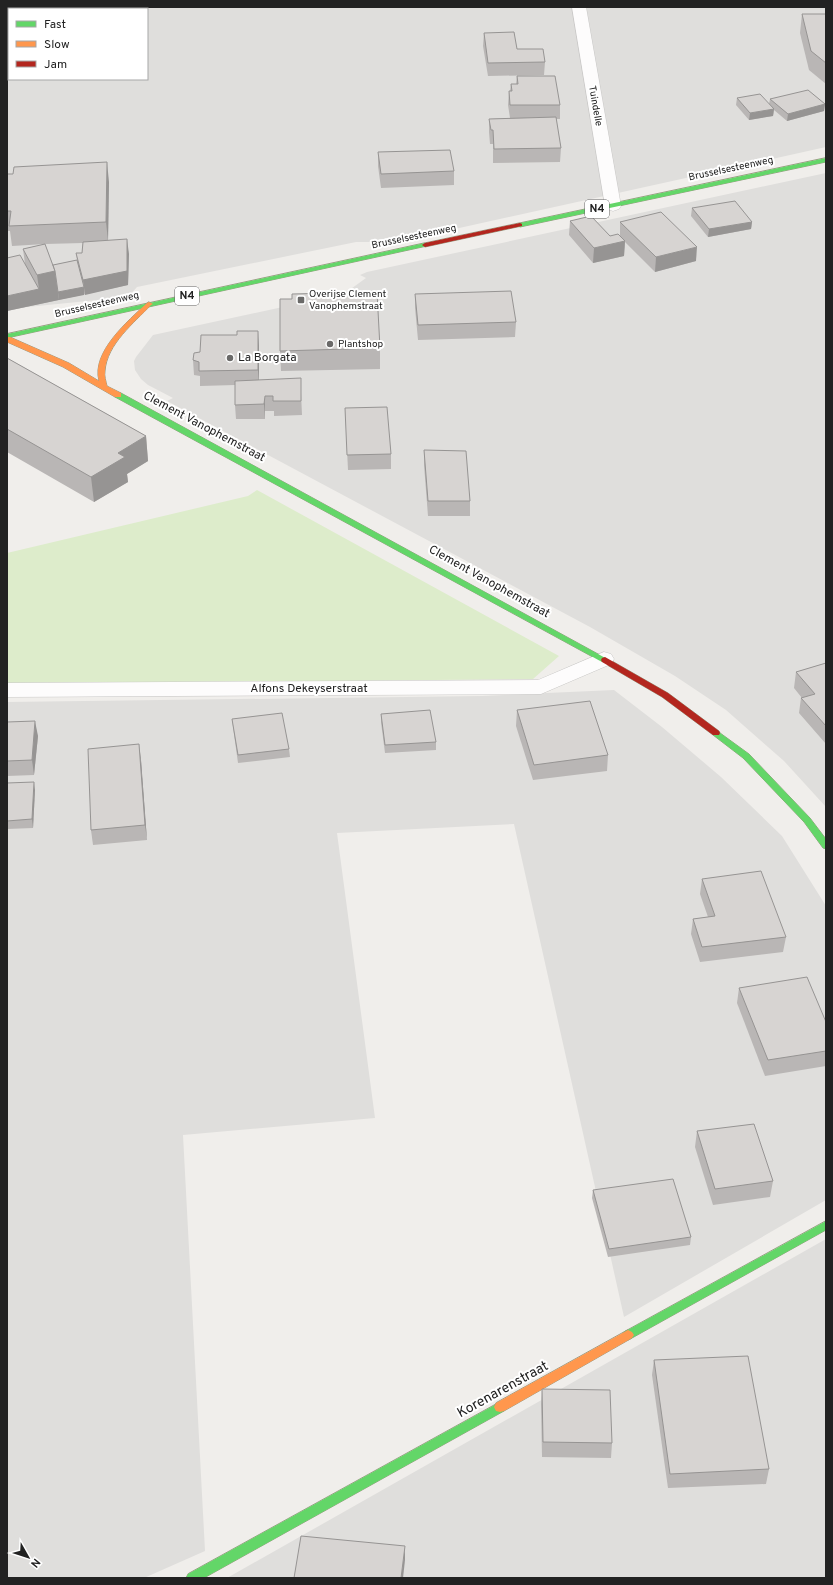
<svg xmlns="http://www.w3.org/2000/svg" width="833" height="1585" font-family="Overpass,sans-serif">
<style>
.residential{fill:#dfdedc;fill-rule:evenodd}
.grass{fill:#ddeccb}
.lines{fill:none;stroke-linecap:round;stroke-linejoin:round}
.street-casing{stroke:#c9c8c7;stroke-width:1}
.fast-casing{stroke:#999a82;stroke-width:1}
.slow-casing{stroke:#999a82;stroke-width:1}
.jam-casing{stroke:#999a82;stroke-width:1}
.street{fill:#fdfcfc;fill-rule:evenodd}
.fast{fill:#63d668;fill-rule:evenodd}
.slow{fill:#ff974d;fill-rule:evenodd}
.jam{fill:#b3261e;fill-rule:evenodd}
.wall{fill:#b9b6b5;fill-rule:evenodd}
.shaded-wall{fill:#969493}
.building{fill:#d7d4d2;stroke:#969493}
.poi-dot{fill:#6a6968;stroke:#fff;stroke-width:1.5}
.labels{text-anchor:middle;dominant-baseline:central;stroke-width:4;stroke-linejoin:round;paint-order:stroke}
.far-street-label{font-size:10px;fill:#222;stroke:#fff}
.far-poi-label{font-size:10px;fill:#222;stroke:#fff;text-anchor:start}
.shield{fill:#fff;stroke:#646464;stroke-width:1}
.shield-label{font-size:11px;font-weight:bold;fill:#222}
.poi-label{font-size:12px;fill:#222;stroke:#fff;text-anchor:start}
.street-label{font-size:12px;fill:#222;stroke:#fff}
.near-street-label{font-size:14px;fill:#222;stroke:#fff}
</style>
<rect width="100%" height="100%" fill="#f0eeeb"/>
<g class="residential">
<path d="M7 7H826V147L396 242H356L137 287 128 297 7 309ZM9 9H147V79H9Z"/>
<path d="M826 173V807L784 761 726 710 675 676 590 627 167 401 173 398 148 385 141 379 135 370 134 361 136 357 153 335 338 295 348 291 366 278 360 275 367 272Z"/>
<path d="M614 690 662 727 721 777 782 836 826 906V1200L624 1317 514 824 337 833 375 1118 183 1135 205 1551 144 1578H7V702L482 696Z"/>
<path d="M826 1239V1578H225H227Z"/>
</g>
<path class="grass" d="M257 490 559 656 533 679 7 684V553L248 496Z"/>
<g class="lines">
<g class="street-casing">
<g id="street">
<path d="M572 7H586L621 206 619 209 613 211 607 209 605 206Z"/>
<path d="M604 652 611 654 614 659 611 664 541 694 7 697V683L538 680Z"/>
</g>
</g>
<g class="fast-casing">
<g id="fast">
<path d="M826 158V162L520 227 517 225 520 223Z"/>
<path d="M425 243 427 244V246L7 338V334Z"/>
<path d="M115 393H121L609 660 608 662H602L115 397Z"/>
<path d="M716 730 749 754 810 818 826 839V849L823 848 804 822 743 758 713 735 712 733 713 731Z"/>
<path d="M826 1221V1230L632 1338 628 1340 624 1338 622 1335 624 1332Z"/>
<path d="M500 1402 504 1403 506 1407 504 1411 204 1578H186L188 1574Z"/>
</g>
</g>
<g class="slow-casing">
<g id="slow">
<path d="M149 302 153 304 151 305C134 323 107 344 105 371 104 376 106 381 107 386L121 393V397H115L63 367 7 342V337H10L69 363 99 381C91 352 128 321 147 303Z"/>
<path d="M628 1330 632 1332 634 1335 632 1338 504 1411 500 1412 496 1411 494 1407 496 1403Z"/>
</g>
</g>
<g class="jam-casing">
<g id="jam">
<path d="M520 223 522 224V226L425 247 422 245 425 243Z"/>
<path d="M605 657 668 693 719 731 720 733 719 735H713L662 697 602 662 601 660 602 658Z"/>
</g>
</g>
<use href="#street" class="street"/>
<use href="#fast" class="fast"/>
<use href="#slow" class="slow"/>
<use href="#jam" class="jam"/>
</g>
<g class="wall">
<path d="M802 14H826V84L809 70 800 33Z"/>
<path d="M484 33 517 49 545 62 544 75 488 76 483 46Z"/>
<path d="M517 76 560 105V119H556L561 148 560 162 493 163V144H490L489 132V119L510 118 508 105 509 91H510L511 84H516Z"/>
<path d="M737 98 769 104 770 99 825 104 824 111 787 121 774 110 773 116 749 120 736 105Z"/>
<path d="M378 152 454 171V185L381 188 378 166Z"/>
<path d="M7 174 109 182 108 240 129 254 128 285 7 311 25 264 23 249 45 244 12 246 10 231H7ZM83 243 82 253H76L77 260 53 265 45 244Z"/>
<path d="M692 208 752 222 751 229 708 237 691 216Z"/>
<path d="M570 221 610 236 620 235V222L696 261 655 272 625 242 624 256 593 263 569 235Z"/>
<path d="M415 294 516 322 515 337 418 340 415 308Z"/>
<path d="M292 299 380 348V369L281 371 280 351Z"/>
<path d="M259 346V380L301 393 302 415 274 416V411H265V419H236L235 405V385L200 386V376L194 375 193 360 200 352Z"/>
<path d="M7 358 146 436 148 461 127 474 128 482 94 502 7 452Z"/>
<path d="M345 408 391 454V469L348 470Z"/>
<path d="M424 450 470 501V516H428L424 465Z"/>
<path d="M826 663V744L799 713 801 698H802L794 688 796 672Z"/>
<path d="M517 710 608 755 607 771 533 780 516 726Z"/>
<path d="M381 714 436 742V750L385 753 381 722Z"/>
<path d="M232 719 289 749 290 757 238 763 233 727Z"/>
<path d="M7 722 38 736 34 775 7 776Z"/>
<path d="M141 760 147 840 93 845 91 830Z"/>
<path d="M7 783 35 790 33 828 7 829Z"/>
<path d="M702 879 786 937 783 952 700 962 691 934 693 919 708 917 700 894Z"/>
<path d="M739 988 826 1022V1066L765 1076 737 1003Z"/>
<path d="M697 1131 773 1181 770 1197 713 1205 695 1147Z"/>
<path d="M593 1190 691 1237 690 1245 608 1257 592 1198Z"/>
<path d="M654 1360 769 1469 766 1484 668 1488 652 1375Z"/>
<path d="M542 1389 612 1443 611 1458 542 1457 541 1404Z"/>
</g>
<g class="shaded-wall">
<path d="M9 13V24L8 32 7 23Z"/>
<path d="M8 39 9 45V57L7 68V45Z"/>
<path d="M825 104 824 111 787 121 788 114Z"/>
<path d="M774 109 773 116 749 120 750 113Z"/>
<path d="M107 162 109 182 108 241 106 222Z"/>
<path d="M752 222 751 229 708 237 709 229Z"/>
<path d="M127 239 129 254 128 285 85 295 83 280Z"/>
<path d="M625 241 624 256 593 263 594 248Z"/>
<path d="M697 247 696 261 655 272 656 257Z"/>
<path d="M55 271 59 300 7 311V296L39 289 37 275Z"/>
<path d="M84 287V295L59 300 58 292Z"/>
<path d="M258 331 259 346V385L258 370Z"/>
<path d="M265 396V419L264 404Z"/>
<path d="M146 436 148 461 127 474 128 482 94 502 91 477 118 453Z"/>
<path d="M35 721 38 736 34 775 32 760Z"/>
<path d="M139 744 141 760 147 840 145 825Z"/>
<path d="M34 782 35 790 33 828 32 819Z"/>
<path d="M405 1546V1560L403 1578H401Z"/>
</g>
<g class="building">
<path d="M7 10H9L7 23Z"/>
<path d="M802 14H826V63L811 51Z"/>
<path d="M514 32 517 49H543L545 62 488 63 484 33Z"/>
<path d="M517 76H555L560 105H510L509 91H512L511 84H518Z"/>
<path d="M808 90 825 104 788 114 770 99Z"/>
<path d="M760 94 774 109 750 113 737 98Z"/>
<path d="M556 117 561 148 494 149 493 130H491L489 119Z"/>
<path d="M450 150 454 171 381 174 378 152Z"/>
<path d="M107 162 106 222 9 226 11 211H7V174H13L14 167Z"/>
<path d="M735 201 752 222 709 229 692 208Z"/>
<path d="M661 212 697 247 656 257 620 222Z"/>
<path d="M591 216 610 236 618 234 625 241 594 248 570 221Z"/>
<path d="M127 239V271L83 280 76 253H82L83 242Z"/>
<path d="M45 244 55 271 37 275 23 249Z"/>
<path d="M20 255 39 289 7 296V258Z"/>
<path d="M77 260 84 287 58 292 55 271 53 265Z"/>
<path d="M511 291 516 322 418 325 415 294Z"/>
<path d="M377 292 380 348 280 351V299H292V294Z"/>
<path d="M237 331H258V370L199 371V362L193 360 194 353 200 352 201 335H237Z"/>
<path d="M7 358 146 436 118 453 125 457 91 477 7 429Z"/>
<path d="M301 378V401H273V396H265L264 404 235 405V381Z"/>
<path d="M387 407 391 454 347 455 345 408Z"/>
<path d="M424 450 466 451 470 501H428Z"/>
<path d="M826 663V726L801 698 815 694 796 672Z"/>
<path d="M590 701 608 755 534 765 517 710Z"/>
<path d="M430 710 436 742 385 745 381 714Z"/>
<path d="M282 713 289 749 238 755 232 719Z"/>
<path d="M35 721 32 760 7 761V722Z"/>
<path d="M139 744 145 825 91 830 88 749Z"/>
<path d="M34 782 32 819 7 821V783Z"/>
<path d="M761 871 786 937 702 947 693 919 715 916 702 879Z"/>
<path d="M807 977 826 1022V1051L768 1060 739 988Z"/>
<path d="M754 1124 773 1181 715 1189 697 1131Z"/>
<path d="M673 1179 691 1237 609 1249 593 1190Z"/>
<path d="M748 1356 769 1469 670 1474 654 1360Z"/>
<path d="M542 1389 610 1390 612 1443 543 1442Z"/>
<path d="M301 1536 405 1546 401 1578H294Z"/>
</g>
<g class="poi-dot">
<rect x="297" y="296" width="8" height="8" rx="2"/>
<circle cx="330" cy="344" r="4"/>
<circle cx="230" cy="358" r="4"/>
</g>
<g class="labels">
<g class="far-street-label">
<text transform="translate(595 106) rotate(80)">Tuindelle</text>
<text transform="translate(731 169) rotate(-12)">Brusselsesteenweg</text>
<text transform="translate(414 237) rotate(-12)">Brusselsesteenweg</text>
<text transform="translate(97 305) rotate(-13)">Brusselsesteenweg</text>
</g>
<g class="far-poi-label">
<text x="309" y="294">Overijse Clement<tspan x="309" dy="12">Vanophemstraat</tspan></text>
<text x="338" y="344">Plantshop</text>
</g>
<g class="shield">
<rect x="585" y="200" width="24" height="18" rx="3"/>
<rect x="175" y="287" width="24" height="18" rx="3"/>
</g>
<g class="shield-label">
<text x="597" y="209">N4</text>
<text x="187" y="296">N4</text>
</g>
<g class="poi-label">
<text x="238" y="358">La Borgata</text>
</g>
<g class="street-label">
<text transform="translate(204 427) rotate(28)">Clement Vanophemstraat</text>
<text transform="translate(489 582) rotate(29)">Clement Vanophemstraat</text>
<text x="309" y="689">Alfons Dekeyserstraat</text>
</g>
<g class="near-street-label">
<text transform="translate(503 1390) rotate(-29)">Korenarenstraat</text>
</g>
</g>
<rect width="833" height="1585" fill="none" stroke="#222222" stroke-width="16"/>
<rect x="8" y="8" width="140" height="72" fill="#ffffff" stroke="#a7a7a7"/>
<rect x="16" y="21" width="20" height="6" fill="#63d668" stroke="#a7a7a7"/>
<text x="44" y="28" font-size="12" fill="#222222">Fast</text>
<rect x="16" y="41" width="20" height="6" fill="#ff974d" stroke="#a7a7a7"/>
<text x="44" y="48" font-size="12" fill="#222222">Slow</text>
<rect x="16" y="61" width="20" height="6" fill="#b3261e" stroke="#a7a7a7"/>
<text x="44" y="68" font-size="12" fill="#222222">Jam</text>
<g transform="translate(28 1557) rotate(129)" stroke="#ffffff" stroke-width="3" paint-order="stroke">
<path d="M0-3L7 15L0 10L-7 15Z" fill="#222222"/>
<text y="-6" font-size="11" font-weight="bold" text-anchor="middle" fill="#222222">N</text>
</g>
</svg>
